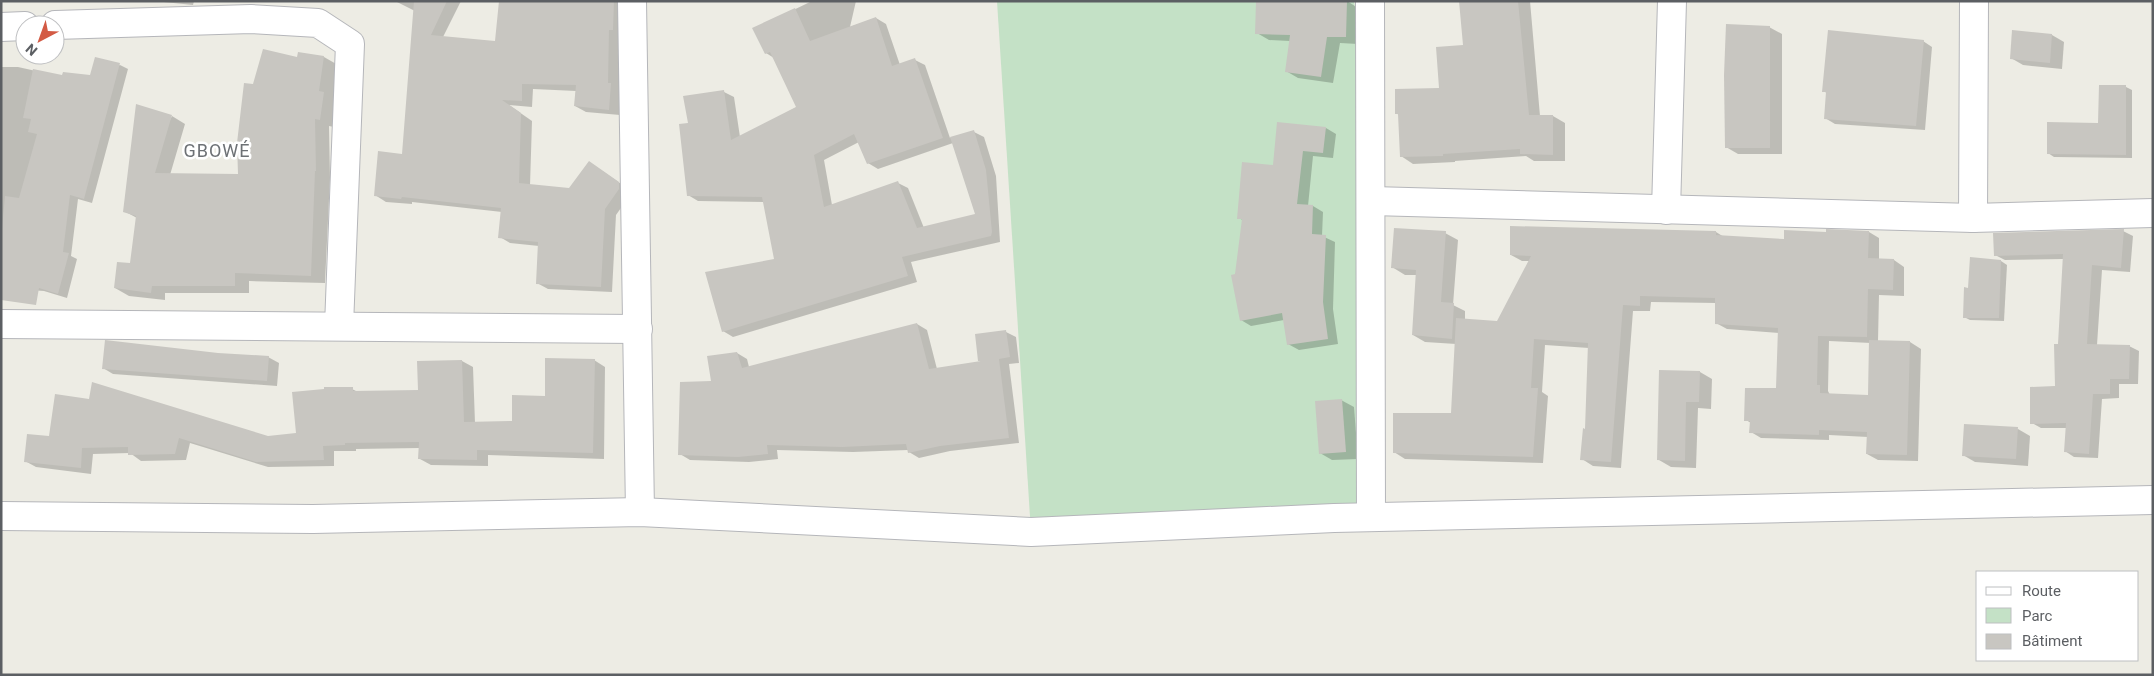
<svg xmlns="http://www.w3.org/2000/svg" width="2154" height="676" font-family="Roboto,sans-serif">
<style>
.green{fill:#c4e1c6}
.shadow{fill:#0003;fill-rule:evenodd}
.building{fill:#c8c6c1}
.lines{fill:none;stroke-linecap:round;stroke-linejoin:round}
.minor-casing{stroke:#b5b6ba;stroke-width:30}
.minor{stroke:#fff;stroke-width:28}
.labels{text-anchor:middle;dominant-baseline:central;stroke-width:5;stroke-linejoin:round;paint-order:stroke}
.quarter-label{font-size:18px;letter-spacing:1px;fill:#6d7175;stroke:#fff}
</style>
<rect width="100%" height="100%" fill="#edece4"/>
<path class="green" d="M997 1H1354L1359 34 1360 510 1031 532Z"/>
<g class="shadow">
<path d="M154 1H194L193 5Z"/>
<path d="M395 1H461L443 37 496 42 500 1H624L620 35 619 89 622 90 620 115 586 112 575 106 576 91 533 89 532 107 509 105 532 121 530 186 570 189 589 162 630 190V195L616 215 612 292 548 289 537 283 539 246 510 243 500 237 502 212 412 202V204L386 202 375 195 403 155 415 11Z"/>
<path d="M812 1H856L850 27 876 18 886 24 900 65 915 60 925 65 950 138 974 132 984 137 996 176 1000 242 911 262 917 282 733 337 723 331 775 260 765 202 698 201 688 195 689 124 724 92 734 97 740 137 797 107 774 58 766 53 754 29ZM859 142 868 163 878 169 953 143 976 215 924 228 908 188 898 183 832 205 824 160Z"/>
<path d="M1347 1 1358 8V44L1340 43 1333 83 1298 78 1286 71 1290 41 1269 40 1257 33Z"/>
<path d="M1460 1H1530L1540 116H1553L1565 123V161H1534L1526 156 1455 161V162L1413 164 1401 156 1399 115 1396 113 1441 90 1464 46Z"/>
<path d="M1769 27 1782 34V154H1738L1726 147Z"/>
<path d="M2013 31 2052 35 2064 42 2062 69 2023 65 2011 58Z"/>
<path d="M1923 41 1932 47 1925 130 1835 124 1825 118 1827 93 1823 91Z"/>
<path d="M324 57 338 65 333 99 337 101 334 127 329 126 330 178 325 283 249 281V293H165V300L129 296 115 288 131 265 137 218 124 211 172 116 185 124 170 175 239 176 254 85 298 59Z"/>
<path d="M120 65 128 69 92 203 78 199 71 256 77 259 67 298 44 291 1 288V67H18L63 77 91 76Z"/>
<path d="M2126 87 2132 90V158L2054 157 2048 153 2099 124Z"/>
<path d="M1326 128 1336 134 1333 158 1313 156 1308 206H1313L1323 212 1322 236 1335 242 1333 309 1338 344 1299 350 1288 344 1284 320 1251 326 1241 320 1236 275 1243 220 1238 218 1274 166Z"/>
<path d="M2123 231 2133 236 2130 272 2102 270 2097 345 2129 346 2139 351 2138 384H2119V398L2102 399 2098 458 2074 457 2065 451 2067 428H2041L2032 423 2056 388 2064 259 2005 260 1995 255Z"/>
<path d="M1716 232 1724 237 1785 240 1827 233 1869 232 1879 238V260H1894L1904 267V296L1879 295 1878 341 1910 342 1921 349 1918 461 1878 460 1867 454 1868 437 1829 435V440L1761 438 1751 432V423L1746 420 1778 390 1779 333 1727 329 1716 323V303L1651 302 1650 311H1633L1621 468 1593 466 1582 459 1586 430 1589 348 1545 345 1542 392 1548 396 1543 463 1405 459 1394 452 1452 414 1456 344 1425 342 1413 335 1417 275H1405L1392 267 1445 233 1458 240 1453 305 1465 311V320L1498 323 1530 261H1522L1511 255ZM1829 341 1871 343 1869 397 1830 395 1828 391Z"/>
<path d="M2001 261 2007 265 2004 321 1970 320 1964 317 1969 289Z"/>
<path d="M917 324 927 330 937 369 981 362 979 360 1006 332 1016 337 1019 363 1009 364 1019 443 950 451 919 458 909 452 908 450 853 452 777 450 778 459 749 462 690 460 680 454 713 382 737 353 747 359 749 367Z"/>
<path d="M268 357 279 363 277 386 113 374 103 368Z"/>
<path d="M594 360 605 367 604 459 488 455V466L431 465 420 459V448L356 449V451H334V466L268 467 190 443 186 460 141 461 130 453 93 454 91 474 36 467 25 461 50 437H268L297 434 352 389 358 392H419L462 361 473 367 475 423 513 422Z"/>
<path d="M1660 371 1700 372 1712 379 1711 409 1698 408 1696 468 1671 467 1659 460Z"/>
<path d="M1341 400 1354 407 1358 459 1332 460 1320 453Z"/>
<path d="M2018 429 2030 436 2028 466 1975 462 1963 455Z"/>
</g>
<g class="building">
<path d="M414 1H447L431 35 495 41 499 1H614L613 30H609L608 83H611L609 110 574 106 576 85 522 84V101L502 100 521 113 519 183 569 188 589 161 619 182V189L605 209 601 287 536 284 538 242 498 238 501 208 402 197 401 199 374 196 378 151 402 154Z"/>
<path d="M1256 1H1347L1346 37H1327L1321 77 1285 72 1290 35 1255 34Z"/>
<path d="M1459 1H1518L1529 115H1553V155L1520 154V149L1443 154V156L1400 157 1398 114H1395V89L1439 88 1436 47 1463 45Z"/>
<path d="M795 8 810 41 876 17 892 66 915 58 943 138 867 164 854 134 814 155 824 207 898 181 917 228 975 214 950 137 974 130 986 170 992 232 991 236 902 257 908 276 722 332 705 272 774 259 762 197 687 196 679 124 688 123 683 96 724 90 731 140 796 107 770 52 765 54 752 28Z"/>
<path d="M1726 24 1770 26V148H1725L1724 75Z"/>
<path d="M1828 30 1924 40 1916 126 1824 119 1826 92H1822Z"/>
<path d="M2012 30 2052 34 2050 63 2010 59Z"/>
<path d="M263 49 297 57 298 52 324 56 319 91 324 92 320 120 315 119 316 171H315L311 276 235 273V286H152L151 293 114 288 117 262 130 263 136 216 123 212 136 104 172 115 155 173 238 174 237 143 244 83 253 84Z"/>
<path d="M95 57 120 63 84 199 70 195 63 252 69 253 58 294 39 288 36 305 1 300V238L5 196 19 198 37 134 28 132 31 119 23 118 33 69 62 75 63 72 90 75Z"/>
<path d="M2099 85H2126V155L2047 154V122L2098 123Z"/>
<path d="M1277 122 1326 127 1323 153 1303 151 1297 204 1313 205 1312 234 1326 235 1323 302 1328 339 1287 345 1282 313 1240 321 1231 275 1235 274 1242 219H1237L1242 162 1273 165Z"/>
<path d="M1510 226 1716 231V235L1784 239V230L1826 232V229L1869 231 1868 258 1894 259 1893 290 1868 289 1867 337 1818 336 1817 385H1820V393L1868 395 1869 340 1910 341 1907 455 1866 454 1867 432 1819 430V435L1749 433 1750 421H1744L1745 388H1776L1778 328 1715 324V298L1640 296V306L1623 305 1611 462 1580 460 1583 428 1585 429 1588 343 1534 339 1531 388H1538L1533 457 1393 453V413H1451L1456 318 1497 321 1531 256 1510 255Z"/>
<path d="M1394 228 1446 231 1441 302 1454 303 1452 339 1412 335 1416 270 1391 268Z"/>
<path d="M2124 229 2121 268 2092 265 2087 344 2130 345 2129 379H2110V394H2093L2089 454 2064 452 2066 423 2030 424V387L2055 386 2054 344H2058L2063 254 1994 256 1993 233Z"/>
<path d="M1970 257 2001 260 1999 318H1963L1964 287 1968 288Z"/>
<path d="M917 323 929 369 981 361H978L975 334 1006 330 1010 357 999 359 1009 438 940 446 908 453 906 444 842 447 767 445 768 454 738 457 678 455 680 382 711 381 707 356 737 352 742 368Z"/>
<path d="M105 340 218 353 269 356 267 381 102 369Z"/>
<path d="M545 358 595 359 593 453 477 450V460L418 459 419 442 345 443V445L323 446 324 460 256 462 179 438 175 454 128 455V447L82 448 81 468 24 462 27 434 49 436 55 394 89 399 92 382 268 436 296 433 292 392 324 389V387H353V391L418 390 417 361 462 360 464 422 512 421V395L545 396Z"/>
<path d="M1659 370 1700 371 1699 402H1686L1685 461 1657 460Z"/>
<path d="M1342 399 1346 452 1319 454 1315 401Z"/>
<path d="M1964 424 2018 427 2016 459 1962 456Z"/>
</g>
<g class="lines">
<g class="minor-casing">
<g id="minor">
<path d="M632 1 640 512"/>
<path d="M1370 1 1371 517"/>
<path d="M55 25 251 19 318 23 350 44 339 326"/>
<path d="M1 27 25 26"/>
<path d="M1372 201 1973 218 2153 213"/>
<path d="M1666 210 1672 1"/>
<path d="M1973 218 1974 1"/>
<path d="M1 324 638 329"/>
<path d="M1 516 313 519 640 512 1031 532 1334 518 2153 500"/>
</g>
</g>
<use href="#minor" class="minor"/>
</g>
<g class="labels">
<g class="quarter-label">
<text x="217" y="150">GBOWÉ</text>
</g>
</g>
<rect width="2154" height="676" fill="none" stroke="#5c5f63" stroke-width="5"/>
<rect x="1976" y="571" width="162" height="90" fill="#ffffff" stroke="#bebfc1"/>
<rect x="1986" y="587" width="25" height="8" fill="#ffffff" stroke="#bebfc1"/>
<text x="2022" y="596" font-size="15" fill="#5c5f63">Route</text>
<rect x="1986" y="608" width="25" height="15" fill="#c4e1c6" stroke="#bebfc1"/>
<text x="2022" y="621" font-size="15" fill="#5c5f63">Parc</text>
<rect x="1986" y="634" width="25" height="15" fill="#c8c6c1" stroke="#bebfc1"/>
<text x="2022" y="646" font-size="15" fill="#5c5f63">Bâtiment</text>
<g transform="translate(40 40) rotate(221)"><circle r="24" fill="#ffffff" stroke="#bebfc1"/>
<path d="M0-4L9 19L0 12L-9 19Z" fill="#d35a44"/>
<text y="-8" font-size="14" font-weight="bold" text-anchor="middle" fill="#5c5f63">N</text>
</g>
</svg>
